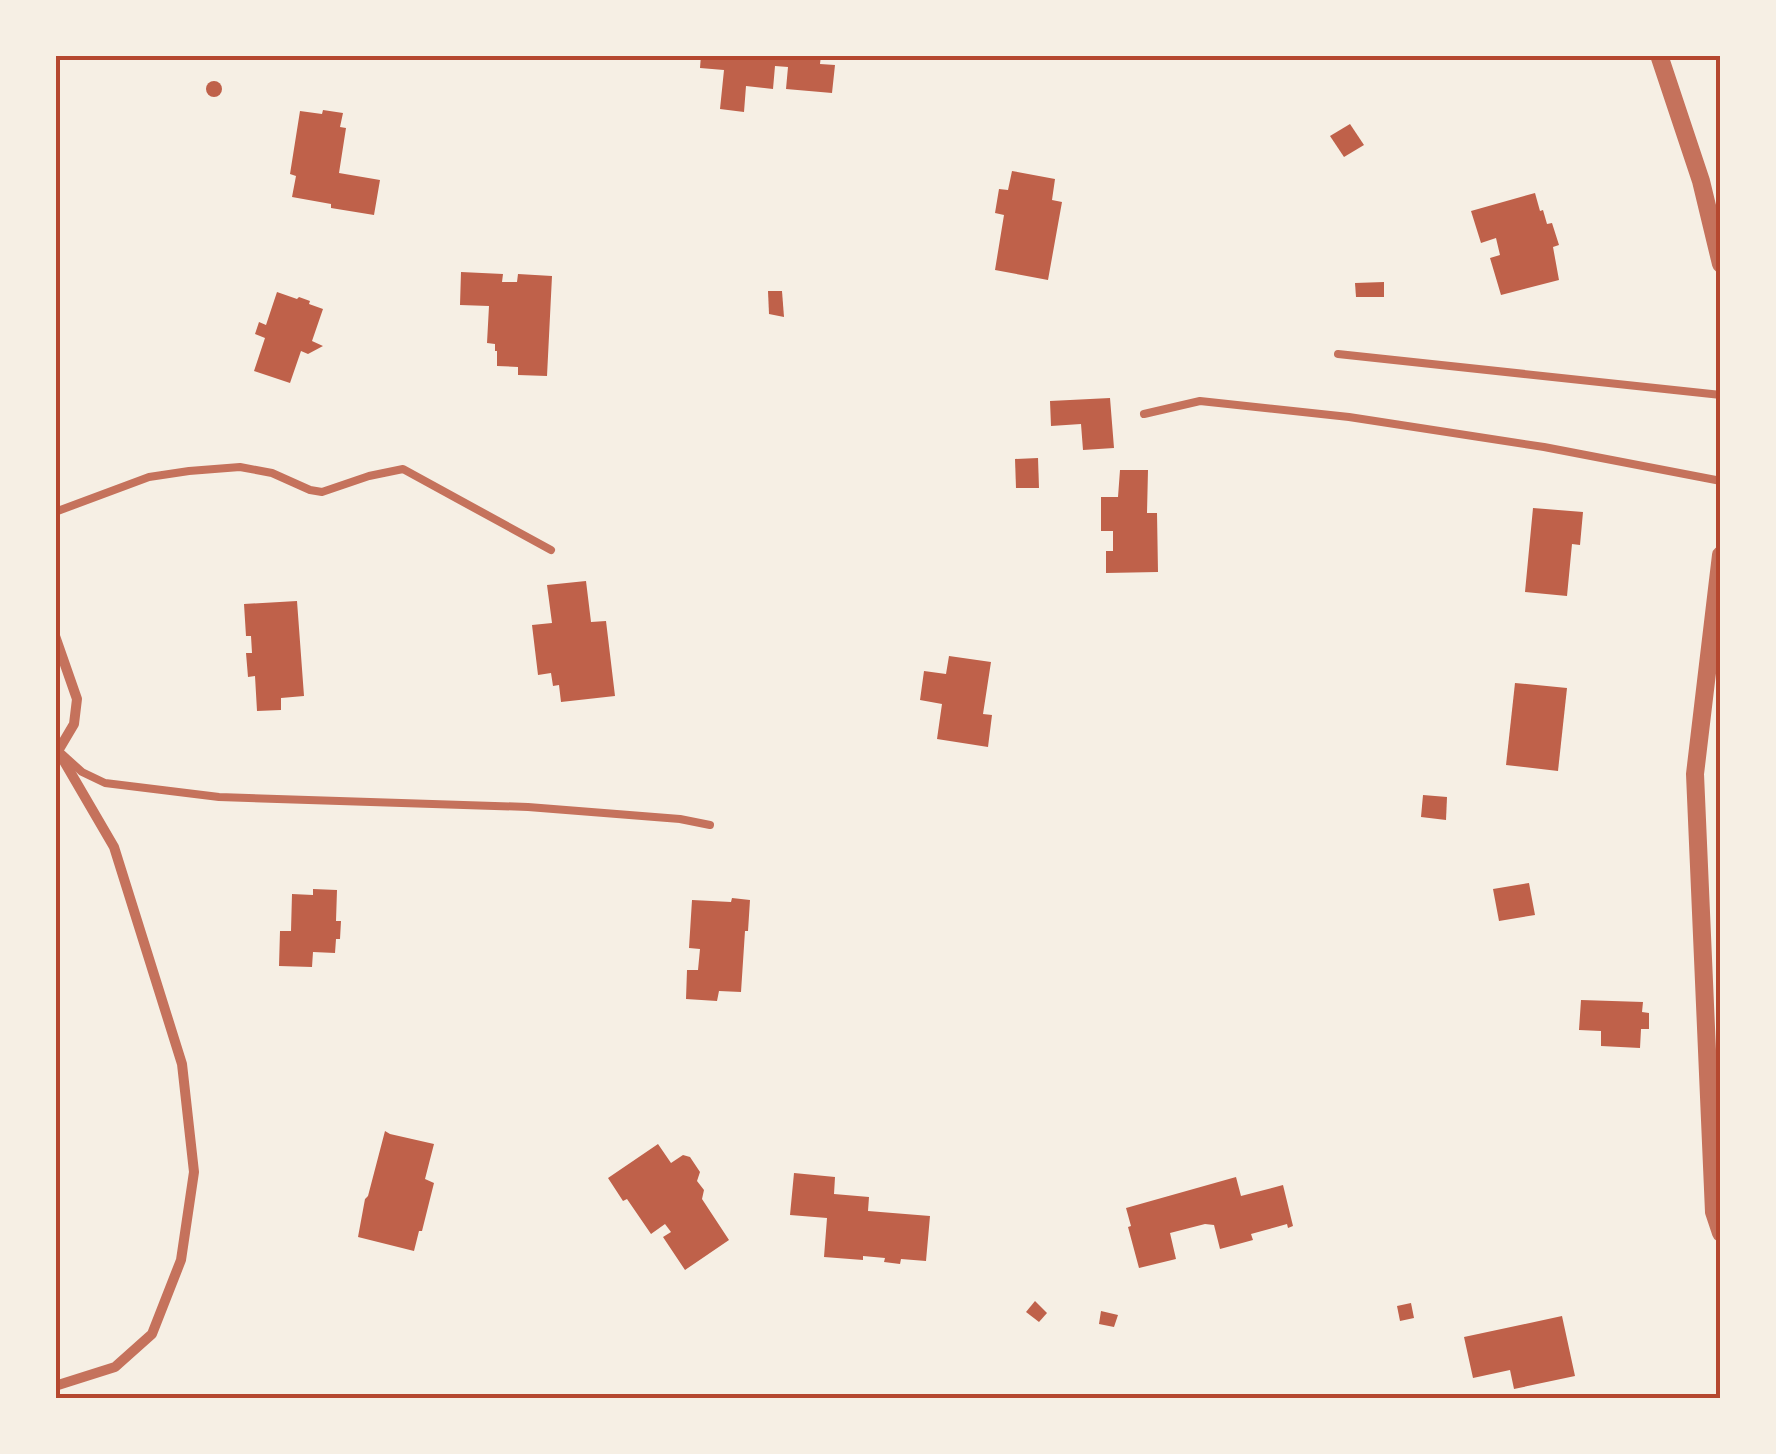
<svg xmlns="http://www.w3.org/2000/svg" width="1776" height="1454" font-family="'Fira Sans',sans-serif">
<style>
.building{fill:#bf614a}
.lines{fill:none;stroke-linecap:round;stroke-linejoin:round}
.service{stroke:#c5725c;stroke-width:8}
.minor{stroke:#c5725c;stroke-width:10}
.tertiary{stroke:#c5725c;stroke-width:18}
.neatline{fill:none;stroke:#b5482f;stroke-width:4}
</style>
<rect width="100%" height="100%" fill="#f6efe4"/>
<g class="building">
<path d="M701 55H821L820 64 835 65 832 93 786 89 788 67 775 66 773 89 746 86 744 112 720 109 724 70 700 68Z"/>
<circle cx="214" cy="89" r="8"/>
<path d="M323 110 343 113 340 127 346 128 339 173 380 180 374 215 331 208V204L292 197 296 176 290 174 300 111 322 114Z"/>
<path d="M1350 124 1364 145 1344 157 1330 136Z"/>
<path d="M1012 171 1055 179 1052 200 1062 202 1048 280 995 270 1004 215 995 213 999 189 1008 190Z"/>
<path d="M1535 193 1540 211 1543 210 1547 224 1552 223 1559 245 1553 247 1559 280 1501 295 1490 258 1500 255 1496 238 1481 243 1471 211Z"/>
<path d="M461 272 503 274 502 282H517L518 274 552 276 547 376 518 375V367L497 366V351H495V344L487 343 489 306 460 305Z"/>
<path d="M1384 282V297H1356L1355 283Z"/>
<path d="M768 291H782L784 317 769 314Z"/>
<path d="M277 292 297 299 299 297 310 301 309 304 323 309 312 341 323 346 308 354 301 351 290 383 254 371 265 338 255 334 259 322 266 325Z"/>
<path d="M1110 398 1114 448 1083 450 1081 424 1051 426 1050 401Z"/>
<path d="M1038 458 1039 488H1016L1015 459Z"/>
<path d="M1120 470H1148L1147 513H1157L1158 572 1106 573V551H1113V531H1101V497H1118Z"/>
<path d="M1533 508 1583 512 1580 545 1572 544 1567 596 1525 592Z"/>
<path d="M586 581 591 622 606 621 615 696 561 702 559 685 553 686 551 673 538 675 532 625 552 623 547 585Z"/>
<path d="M297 601 304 696 281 698V710L257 711 255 676 248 677 246 653H252L251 636H246L244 604Z"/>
<path d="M949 656 991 662 983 714 992 715 988 747 937 739 942 704 920 700 924 671 946 674Z"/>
<path d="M1515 683 1567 688 1558 771 1506 765Z"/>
<path d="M1423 795 1447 797 1446 820 1421 817Z"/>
<path d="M1529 883 1535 915 1499 921 1493 889Z"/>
<path d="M313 889 337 890 336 921H341L340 939H336L335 953 313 952 312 967 279 966 280 931H291L292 894 313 895Z"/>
<path d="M732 898 750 900 748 931H745L741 992 719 991 717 1001 686 999 687 970H698L700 949 689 948 692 900 731 902Z"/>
<path d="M1581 1000 1643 1002 1642 1012 1649 1013V1029H1641L1640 1048 1601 1046V1031L1579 1030Z"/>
<path d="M385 1131 390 1134 434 1144 425 1179 434 1183 422 1231H419L414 1251 358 1237 365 1199 368 1196Z"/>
<path d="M658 1144 671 1163 683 1155 690 1157 700 1172 697 1181 704 1190 702 1199 729 1240 685 1270 663 1237 671 1232 665 1224 651 1234 627 1199 623 1201 608 1178Z"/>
<path d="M794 1173 835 1177 834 1194 869 1197 868 1211 930 1216 926 1261 901 1259 900 1264 884 1262 885 1258 863 1256V1260L824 1257 827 1218 790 1215Z"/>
<path d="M1236 1177 1241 1196 1283 1185 1293 1226 1288 1228 1287 1224 1251 1234 1253 1240 1220 1249 1214 1225 1205 1224 1170 1233 1176 1259 1139 1268 1128 1227 1131 1226 1126 1208Z"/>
<path d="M1035 1301 1047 1313 1039 1322 1026 1312Z"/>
<path d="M1411 1303 1414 1318 1400 1321 1397 1306Z"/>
<path d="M1101 1311 1118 1315 1114 1327 1099 1324Z"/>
<path d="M1562 1316 1575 1376 1514 1389 1510 1370 1473 1378 1464 1337Z"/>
</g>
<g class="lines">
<g class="service">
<path d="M1338 354 1721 395"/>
<path d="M1144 414 1200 401 1349 417 1544 447 1721 481"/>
<path d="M55 512 149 477 189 471 240 467 272 473 310 490 322 492 369 476 403 469 551 550"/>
<path d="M62 754 82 772 105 783 219 797 528 807 680 819 710 825"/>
</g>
<g class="minor">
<path d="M55 636 77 699 74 724 58 751"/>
<path d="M55 1386 115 1367 152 1334 181 1260 194 1172 182 1064 114 847 58 751"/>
</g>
<g class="tertiary">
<path d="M1659 55 1701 181 1721 264"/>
<path d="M1721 555 1695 774 1714 1212 1721 1233"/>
</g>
</g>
<rect width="1776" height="1454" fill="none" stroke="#f6efe4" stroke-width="115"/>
<rect x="58" y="58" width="1660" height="1338" class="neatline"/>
</svg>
